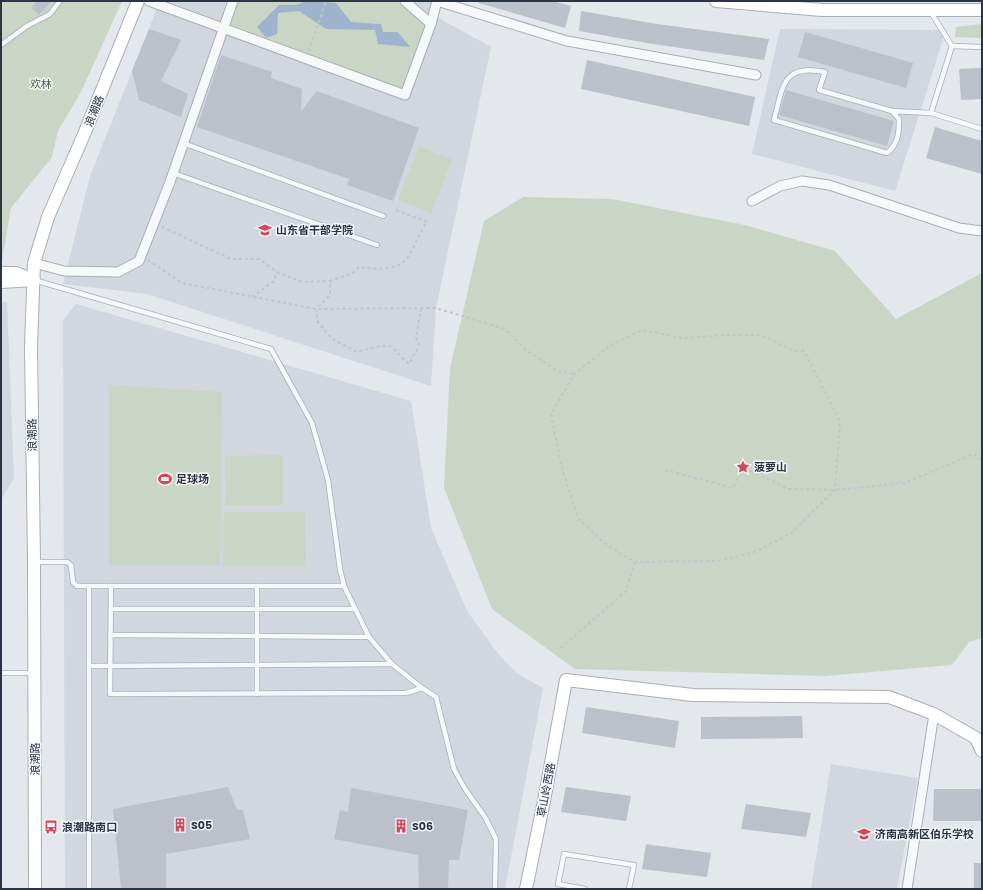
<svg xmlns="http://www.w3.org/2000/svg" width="983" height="890" font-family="Poppins,'Noto Sans SC',sans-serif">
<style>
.built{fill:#d2d6de}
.green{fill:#c9d6c5}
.water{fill:#9fb4cc}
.building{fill:#bbc0ca}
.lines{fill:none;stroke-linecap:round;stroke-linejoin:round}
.lane-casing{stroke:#a9aeb7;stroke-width:6}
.street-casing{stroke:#a9aeb7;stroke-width:11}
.secondary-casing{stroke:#a9aeb7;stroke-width:14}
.path{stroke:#c2c5cb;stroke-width:2;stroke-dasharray:3 3;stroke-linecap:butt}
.lane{stroke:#f7f8fa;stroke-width:4.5}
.street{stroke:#f7f8fa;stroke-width:9}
.secondary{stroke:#fff;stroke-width:12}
.labels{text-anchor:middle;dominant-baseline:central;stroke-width:3;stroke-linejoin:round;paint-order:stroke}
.park-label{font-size:11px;fill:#3f6138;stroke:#f4f6f9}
.street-label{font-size:11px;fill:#2b3445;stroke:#f4f6f9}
.poi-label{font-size:11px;font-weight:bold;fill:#2b3445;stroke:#f4f6f9;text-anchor:start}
</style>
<rect width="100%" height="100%" fill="#e4e7ec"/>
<g class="built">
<path d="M160 1H437L435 16 491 47 436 308 431 386 147 294 63 284 90 176Z"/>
<path d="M780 29 946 30 895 191 752 154Z"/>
<path d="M1 302H7L14 478 1 500Z"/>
<path d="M76 304 411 401 431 528 467 611 496 651 516 673 543 688 505 889H65L63 320Z"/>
<path d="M831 764 918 778 897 889H811Z"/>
</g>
<g class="green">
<path d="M1 1H122L81 92 58 131 52 157 11 208 1 266Z"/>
<path d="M238 1H397L425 25 402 89 228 24Z"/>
<path d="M982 24V38L955 37 956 27Z"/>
<path d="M419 146 452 159 431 213 398 200Z"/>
<path d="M523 197 612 199 745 225 835 251 896 319 980 274 982 275V638L969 642 952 665 825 676 575 669 492 609 444 488 450 368 484 221Z"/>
<path d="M109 385 222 392 220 566 109 565Z"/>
<path d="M283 455V505H226L225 456Z"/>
<path d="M224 512H305L306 567H223Z"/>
</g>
<path class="water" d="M306 1 336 3 351 22 381 24 383 32H398L410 47 378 44 375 30 326 29 299 11 278 13 277 34 266 38 257 27 279 5H296Z"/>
<g class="building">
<path d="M37 1H52L39 15 31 8Z"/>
<path d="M479 1H552L571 6 565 28 479 3Z"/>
<path d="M581 11 657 24 769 39 764 60 653 44 579 31Z"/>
<path d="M149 29 181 40 161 81 188 94 181 117 139 100 132 71Z"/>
<path d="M805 32 913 63 906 88 798 57Z"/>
<path d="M221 55 272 72 271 78 302 89 301 111 317 91 419 128 393 201 347 185 349 179 197 127Z"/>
<path d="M587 60 755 97 749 126 581 89Z"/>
<path d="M982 68V99L961 100 959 69Z"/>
<path d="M786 90 894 121 887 146 779 115Z"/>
<path d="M935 127 982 141V174L926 158Z"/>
<path d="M586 707 679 721 675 748 582 733Z"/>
<path d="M802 716 803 738 701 739V717Z"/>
<path d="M228 787 237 810H243L250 839 166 854V889H121L113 809Z"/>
<path d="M566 787 631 796 626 821 561 812Z"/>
<path d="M351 788 468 810 459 860H449L448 889H419L418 855 334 839 340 810 348 812Z"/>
<path d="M934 789H982V821H933Z"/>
<path d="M746 804 811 813 806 837 741 829Z"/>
<path d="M646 844 711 853 707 877 642 869Z"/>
<rect x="974" y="863" width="8" height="26"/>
</g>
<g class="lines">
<g class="lane-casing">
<g id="lane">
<path d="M930 11 952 46 931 113 982 129"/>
<path d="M1 45 27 26 50 14 60 1"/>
<path d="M952 46 982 47"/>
<path d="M892 111 899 119C899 134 898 144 887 153L774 120C783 87 782 63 825 72L819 90 892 111 931 113"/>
<path d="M183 143 383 216"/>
<path d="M173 173 377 245"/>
<path d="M34 280 271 349 312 423 328 480 340 569 344 586 369 637 392 664 422 688"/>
<path d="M35 562H67L71 565 73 582 77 586H344"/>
<path d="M111 586 110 694 406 693 422 688 436 697 454 769 465 789 485 817 496 839 495 889"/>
<path d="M257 586V694"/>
<path d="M89 587V889"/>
<path d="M111 609H354"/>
<path d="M111 635 369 637"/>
<path d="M89 666 392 664"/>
<path d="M1 673H33"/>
<path d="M585 889 558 884 564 854 634 865 629 889"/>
</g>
</g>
<g class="street-casing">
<g id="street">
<path d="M149 1 405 95 431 24 405 1"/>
<path d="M431 24 437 1 567 41 756 75"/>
<path d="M752 201 780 186 802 181 829 185 959 228 982 231"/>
<path d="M34 263 64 271 118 272 139 261 170 182 233 1"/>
<path d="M907 889 934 714"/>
</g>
</g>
<g class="secondary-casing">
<g id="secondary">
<path d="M716 1 822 10H982"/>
<path d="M1 273H16L34 280 1 282"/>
<path d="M35 889 34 562 31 346 34 263 48 217 85 132 138 1"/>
<path d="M526 889 545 796 566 680 693 695 889 697 934 714 976 738 982 751"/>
</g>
</g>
<g class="path">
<path d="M309 51 326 1"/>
<path d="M396 210 427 222C419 233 415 246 408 257 398 272 373 269 359 267L353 273 330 281V295L316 309 318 322 331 338 357 352 380 346H390L409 364 419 346 416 338 421 308"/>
<path d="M162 227 231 259H259L277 272 302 282 330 281"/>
<path d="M148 260 182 283 316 309 436 308 505 329 526 350 557 371 574 374"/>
<path d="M252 297 274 281 277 272"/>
<path d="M665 470 733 488 743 467 788 489 835 490 904 483 974 454 982 461"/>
<path d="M561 648 626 591 635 562 604 543 578 518 561 465 551 414 574 374 611 345 642 330 683 338 727 335H761L794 351H804L840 422 835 490 791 533 755 552 717 561 635 562"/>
</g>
<use href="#lane" class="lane"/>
<use href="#street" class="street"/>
<use href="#secondary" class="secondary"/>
</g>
<defs>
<g id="university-bare" transform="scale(1.08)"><path d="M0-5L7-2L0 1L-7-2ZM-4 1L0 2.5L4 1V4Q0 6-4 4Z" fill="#d1495b" stroke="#f4f6f9" stroke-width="2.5" paint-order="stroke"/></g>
<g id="sight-bare" transform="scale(1.08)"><path d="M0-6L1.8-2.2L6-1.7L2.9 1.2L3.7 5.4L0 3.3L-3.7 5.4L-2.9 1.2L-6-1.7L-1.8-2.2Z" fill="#d1495b" stroke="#f4f6f9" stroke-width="2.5" paint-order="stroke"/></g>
<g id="stadium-bare" transform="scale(1.08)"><path d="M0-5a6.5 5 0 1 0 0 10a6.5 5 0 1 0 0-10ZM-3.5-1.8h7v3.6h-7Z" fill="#d1495b" stroke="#f4f6f9" stroke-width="2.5" paint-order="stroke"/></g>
<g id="building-bare" transform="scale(1.08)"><path d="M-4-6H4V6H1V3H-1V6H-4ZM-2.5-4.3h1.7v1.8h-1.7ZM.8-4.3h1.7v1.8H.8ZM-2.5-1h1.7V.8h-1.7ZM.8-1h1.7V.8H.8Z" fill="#d1495b" stroke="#f4f6f9" stroke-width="2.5" paint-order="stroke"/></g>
<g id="bus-bare" transform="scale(1.08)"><path d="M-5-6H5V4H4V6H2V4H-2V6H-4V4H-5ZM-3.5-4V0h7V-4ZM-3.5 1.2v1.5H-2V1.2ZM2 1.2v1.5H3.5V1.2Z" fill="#d1495b" stroke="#f4f6f9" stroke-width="2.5" paint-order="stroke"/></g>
<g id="school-bare" transform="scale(1.08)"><path d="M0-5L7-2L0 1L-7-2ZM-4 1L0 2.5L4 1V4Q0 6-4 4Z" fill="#d1495b" stroke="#f4f6f9" stroke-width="2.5" paint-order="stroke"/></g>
</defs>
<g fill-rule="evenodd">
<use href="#university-bare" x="265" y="230"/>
<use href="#sight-bare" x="743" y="467"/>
<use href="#stadium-bare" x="165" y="479"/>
<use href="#building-bare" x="180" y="825"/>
<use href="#building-bare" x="401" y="826"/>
<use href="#bus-bare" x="51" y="827"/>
<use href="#school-bare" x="864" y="834"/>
</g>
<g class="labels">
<g class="park-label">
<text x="41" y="84">欢林</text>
</g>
<g class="street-label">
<text transform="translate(94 111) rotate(-68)">浪潮路</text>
<text transform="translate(32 435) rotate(-91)">浪潮路</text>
<text transform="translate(35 759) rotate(-90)">浪潮路</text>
<text transform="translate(546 790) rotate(-79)">草山岭西路</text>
</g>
<g class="poi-label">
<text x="276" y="230">山东省干部学院</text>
<text x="754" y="467">菠萝山</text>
<text x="176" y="479">足球场</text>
<text x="191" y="825">S05</text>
<text x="412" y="826">S06</text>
<text x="62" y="827">浪潮路南口</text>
<text x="875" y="834">济南高新区伯乐学校</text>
</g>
</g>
<rect width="983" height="890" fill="none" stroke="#2b3445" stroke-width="4"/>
</svg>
